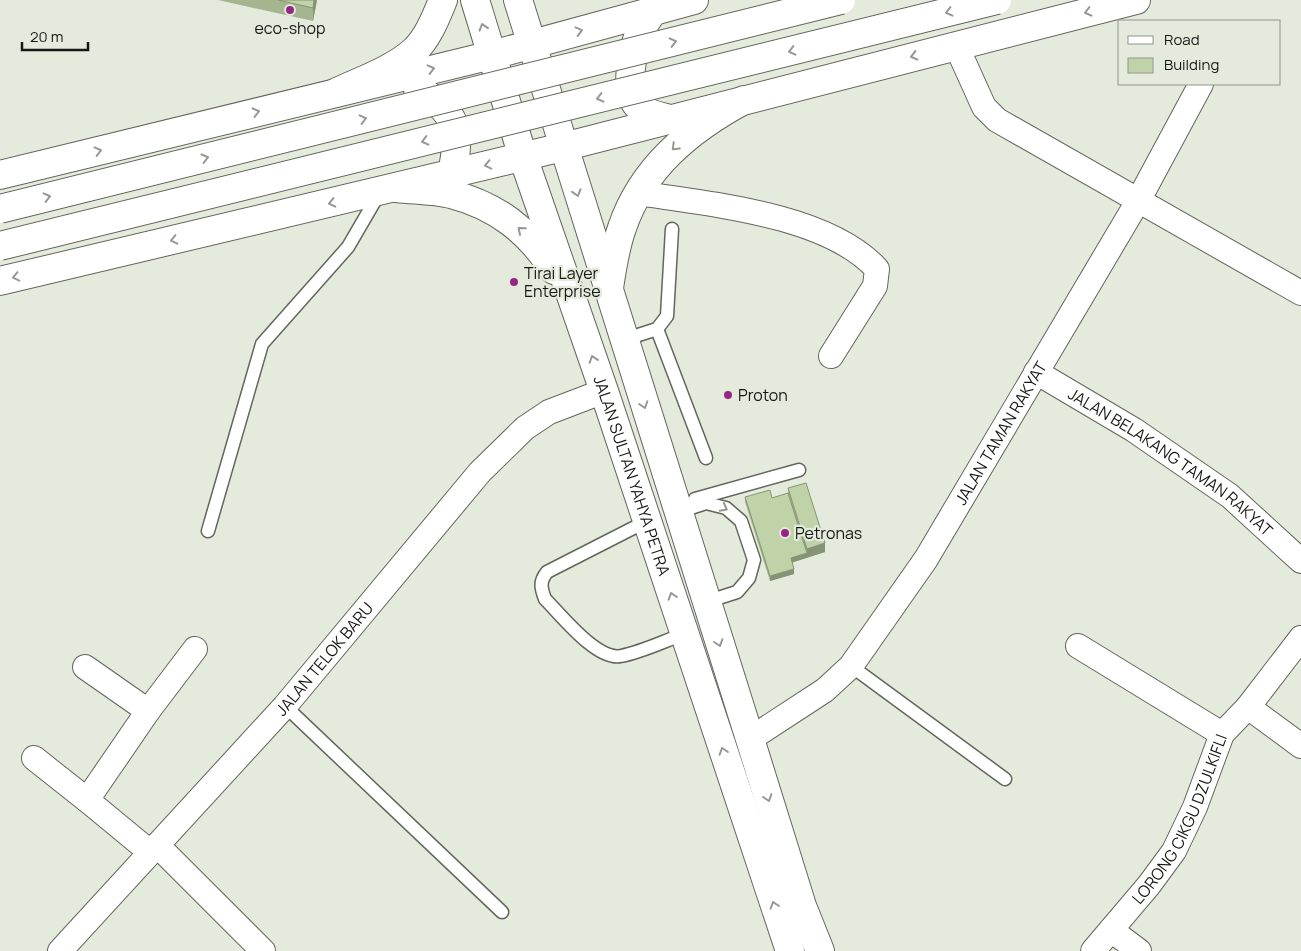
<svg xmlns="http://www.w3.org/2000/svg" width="1301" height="951" font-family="Manrope,sans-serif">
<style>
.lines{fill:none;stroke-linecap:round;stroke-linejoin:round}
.service-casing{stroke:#61675b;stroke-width:15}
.minor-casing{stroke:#61675b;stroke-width:26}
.primary-casing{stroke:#61675b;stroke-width:30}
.trunk-casing{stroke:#61675b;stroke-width:30}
.service{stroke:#fff;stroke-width:12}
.minor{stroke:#fff;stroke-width:24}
.primary{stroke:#fff;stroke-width:28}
.trunk{stroke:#fff;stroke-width:28}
.primary-bridge-casing{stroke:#61675b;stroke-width:30;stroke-linecap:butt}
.primary-bridge{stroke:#fff;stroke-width:28}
.wall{fill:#a5b590}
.shaded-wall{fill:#869375}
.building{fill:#c0d2a7;stroke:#869375}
.oneway{stroke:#969795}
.poi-dot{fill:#972583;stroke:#e4eadc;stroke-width:2}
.labels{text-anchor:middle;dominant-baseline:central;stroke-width:4.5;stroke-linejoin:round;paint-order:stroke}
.poi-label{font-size:16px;fill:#161814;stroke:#e4eadc;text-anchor:start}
.street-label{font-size:16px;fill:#161814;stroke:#e4eadc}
</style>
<rect width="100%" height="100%" fill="#e4eadc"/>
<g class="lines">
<g class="service-casing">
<g id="service">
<path d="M657 329 706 458"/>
<path d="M623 340 657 329 667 316 672 229"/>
<path d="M695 499 799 470"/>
<path d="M678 512 706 503 726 508 741 521 754 560 749 578 737 592 706 602"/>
<path d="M647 521 547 572C539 582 541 588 545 599 561 615 597 661 621 656 642 652 664 641 684 634"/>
<path d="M208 531 262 344 348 247 380 192"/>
<path d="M851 666 1005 779"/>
<path d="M285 706 502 912"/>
</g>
</g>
<g class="minor-casing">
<g id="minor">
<path d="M956 45 984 107 997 120 1301 293"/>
<path d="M637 193C708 204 827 214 877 269L875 286 831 356"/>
<path id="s1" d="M1036 372 1134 430 1230 496 1301 561"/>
<path d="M1078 646 1222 734"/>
<path d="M85 667 148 711 87 800 150 852"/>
<path d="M1248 707 1301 746"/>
<path d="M148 711 195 649"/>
<path id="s2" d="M750 739 825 690 851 666 926 559 1138 201 1201 84"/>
<path d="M34 758 87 800"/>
<path d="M157 845 263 951"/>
<path d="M1111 930 1139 951"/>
<path id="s3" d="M60 951 285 706 480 472 525 428 549 412 604 391"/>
<path id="s4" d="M1093 951 1149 885 1174 851 1195 807 1222 734 1248 707 1301 638"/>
</g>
</g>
<g class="primary-casing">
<g id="primary">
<path d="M653 11C649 17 644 24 641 30 633 47 623 91 638 106 646 114 658 116 670 119"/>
<path d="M418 89C458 112 461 132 452 173"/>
<path d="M0 175 492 55 694 0"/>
<path d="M0 281 563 147 1136 0"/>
</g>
</g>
<g class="trunk-casing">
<g id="trunk">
<path id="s5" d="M475 0 523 157 604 391 790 951"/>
<path d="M518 0 750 739 802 906 820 951"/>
<path d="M335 93C360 81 393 70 414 51 428 38 436 17 443 0"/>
<path d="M397 188C414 190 434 190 451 194 497 206 529 231 554 270"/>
<path d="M609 288C612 268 615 247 622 228 642 168 690 129 744 100"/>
</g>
</g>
<use href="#service" class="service"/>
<use href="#minor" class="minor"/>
<use href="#primary" class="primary"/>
<use href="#trunk" class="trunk"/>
<g class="primary-bridge-casing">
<g id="primary-bridge">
<path d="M0 209 841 0"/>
<path d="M0 246 997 0"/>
</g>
</g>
<use href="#primary-bridge" class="primary-bridge"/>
</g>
<g class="wall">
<path d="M218 0H317L313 21Z"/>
<path d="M788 488 825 552 792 562 794 574 770 581 745 502V497L772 498 788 493Z"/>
</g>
<g class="shaded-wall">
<path d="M314 0H317L313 21V8Z"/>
<path d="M825 543V552L791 563V558L807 553V549Z"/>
<path d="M794 569V574L770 581V576Z"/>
</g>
<g class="building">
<path d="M278 0H314L313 8Z"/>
<path d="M806 483 825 543 807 549 788 488Z"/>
<path d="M770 490 772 498 788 493 807 553 791 558 794 569 770 576 745 497Z"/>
</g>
<defs><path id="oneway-chevron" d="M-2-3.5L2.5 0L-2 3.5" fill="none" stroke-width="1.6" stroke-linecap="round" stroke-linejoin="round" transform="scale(1.25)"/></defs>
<g class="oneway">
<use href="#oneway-chevron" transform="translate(949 12) rotate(166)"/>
<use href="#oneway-chevron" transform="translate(1088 12) rotate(166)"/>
<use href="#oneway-chevron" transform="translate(483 27) rotate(-107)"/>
<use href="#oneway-chevron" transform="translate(579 31) rotate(-15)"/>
<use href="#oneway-chevron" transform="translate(673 42) rotate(-14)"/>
<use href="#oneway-chevron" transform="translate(792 51) rotate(166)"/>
<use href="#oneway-chevron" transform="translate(914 56) rotate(166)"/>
<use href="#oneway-chevron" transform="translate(431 69) rotate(-14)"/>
<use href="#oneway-chevron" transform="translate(600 98) rotate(166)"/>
<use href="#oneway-chevron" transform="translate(256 112) rotate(-14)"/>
<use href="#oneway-chevron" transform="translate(363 119) rotate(-14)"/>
<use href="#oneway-chevron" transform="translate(425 141) rotate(166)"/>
<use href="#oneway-chevron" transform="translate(675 147) rotate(136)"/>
<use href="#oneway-chevron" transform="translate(98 151) rotate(-14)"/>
<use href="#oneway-chevron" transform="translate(205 158) rotate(-14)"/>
<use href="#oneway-chevron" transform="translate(488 165) rotate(167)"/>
<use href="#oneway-chevron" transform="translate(577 193) rotate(73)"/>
<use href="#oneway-chevron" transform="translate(47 197) rotate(-14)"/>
<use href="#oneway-chevron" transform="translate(332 203) rotate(167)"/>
<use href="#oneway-chevron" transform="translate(521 230) rotate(-139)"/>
<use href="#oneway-chevron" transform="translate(174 240) rotate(167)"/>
<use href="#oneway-chevron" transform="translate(16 277) rotate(167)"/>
<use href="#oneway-chevron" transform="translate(593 359) rotate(-109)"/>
<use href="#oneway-chevron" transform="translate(644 405) rotate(72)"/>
<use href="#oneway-chevron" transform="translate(724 508) rotate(28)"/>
<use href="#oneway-chevron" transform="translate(672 596) rotate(-108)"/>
<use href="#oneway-chevron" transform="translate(719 643) rotate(72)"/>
<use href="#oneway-chevron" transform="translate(723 751) rotate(-108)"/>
<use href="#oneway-chevron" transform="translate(768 798) rotate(72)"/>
<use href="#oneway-chevron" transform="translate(774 905) rotate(-108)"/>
</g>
<g class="poi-dot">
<circle cx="290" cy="10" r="5"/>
<circle cx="514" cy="282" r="5"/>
<circle cx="728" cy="395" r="5"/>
<circle cx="785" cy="533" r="5"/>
</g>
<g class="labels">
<g class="poi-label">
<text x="290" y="28" text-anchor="middle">eco-shop</text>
<text x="524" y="273">Tirai Layer<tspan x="524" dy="18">Enterprise</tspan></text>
<text x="738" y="395">Proton</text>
<text x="795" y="533">Petronas</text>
</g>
<g class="street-label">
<text stroke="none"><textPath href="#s2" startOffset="402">JALAN TAMAN RAKYAT</textPath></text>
<text stroke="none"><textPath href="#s1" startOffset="162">JALAN BELAKANG TAMAN RAKYAT</textPath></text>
<text stroke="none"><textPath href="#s5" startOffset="501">JALAN SULTAN YAHYA PETRA</textPath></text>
<text stroke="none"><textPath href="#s3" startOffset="394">JALAN TELOK BARU</textPath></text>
<text stroke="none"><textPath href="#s4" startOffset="160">LORONG CIKGU DZULKIFLI</textPath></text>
</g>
</g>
<rect x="1118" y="20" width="162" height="65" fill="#e4eadc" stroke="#92968c"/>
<rect x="1128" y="36" width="25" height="8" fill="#ffffff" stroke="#92968c"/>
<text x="1164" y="45" font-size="15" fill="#161814">Road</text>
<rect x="1128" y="58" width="25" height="15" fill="#c0d2a7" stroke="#92968c"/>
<text x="1164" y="70" font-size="15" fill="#161814">Building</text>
<path d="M22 42v8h66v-8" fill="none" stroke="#161814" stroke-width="2.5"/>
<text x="30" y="42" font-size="15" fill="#161814" stroke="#e4eadc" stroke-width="4" paint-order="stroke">20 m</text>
</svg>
